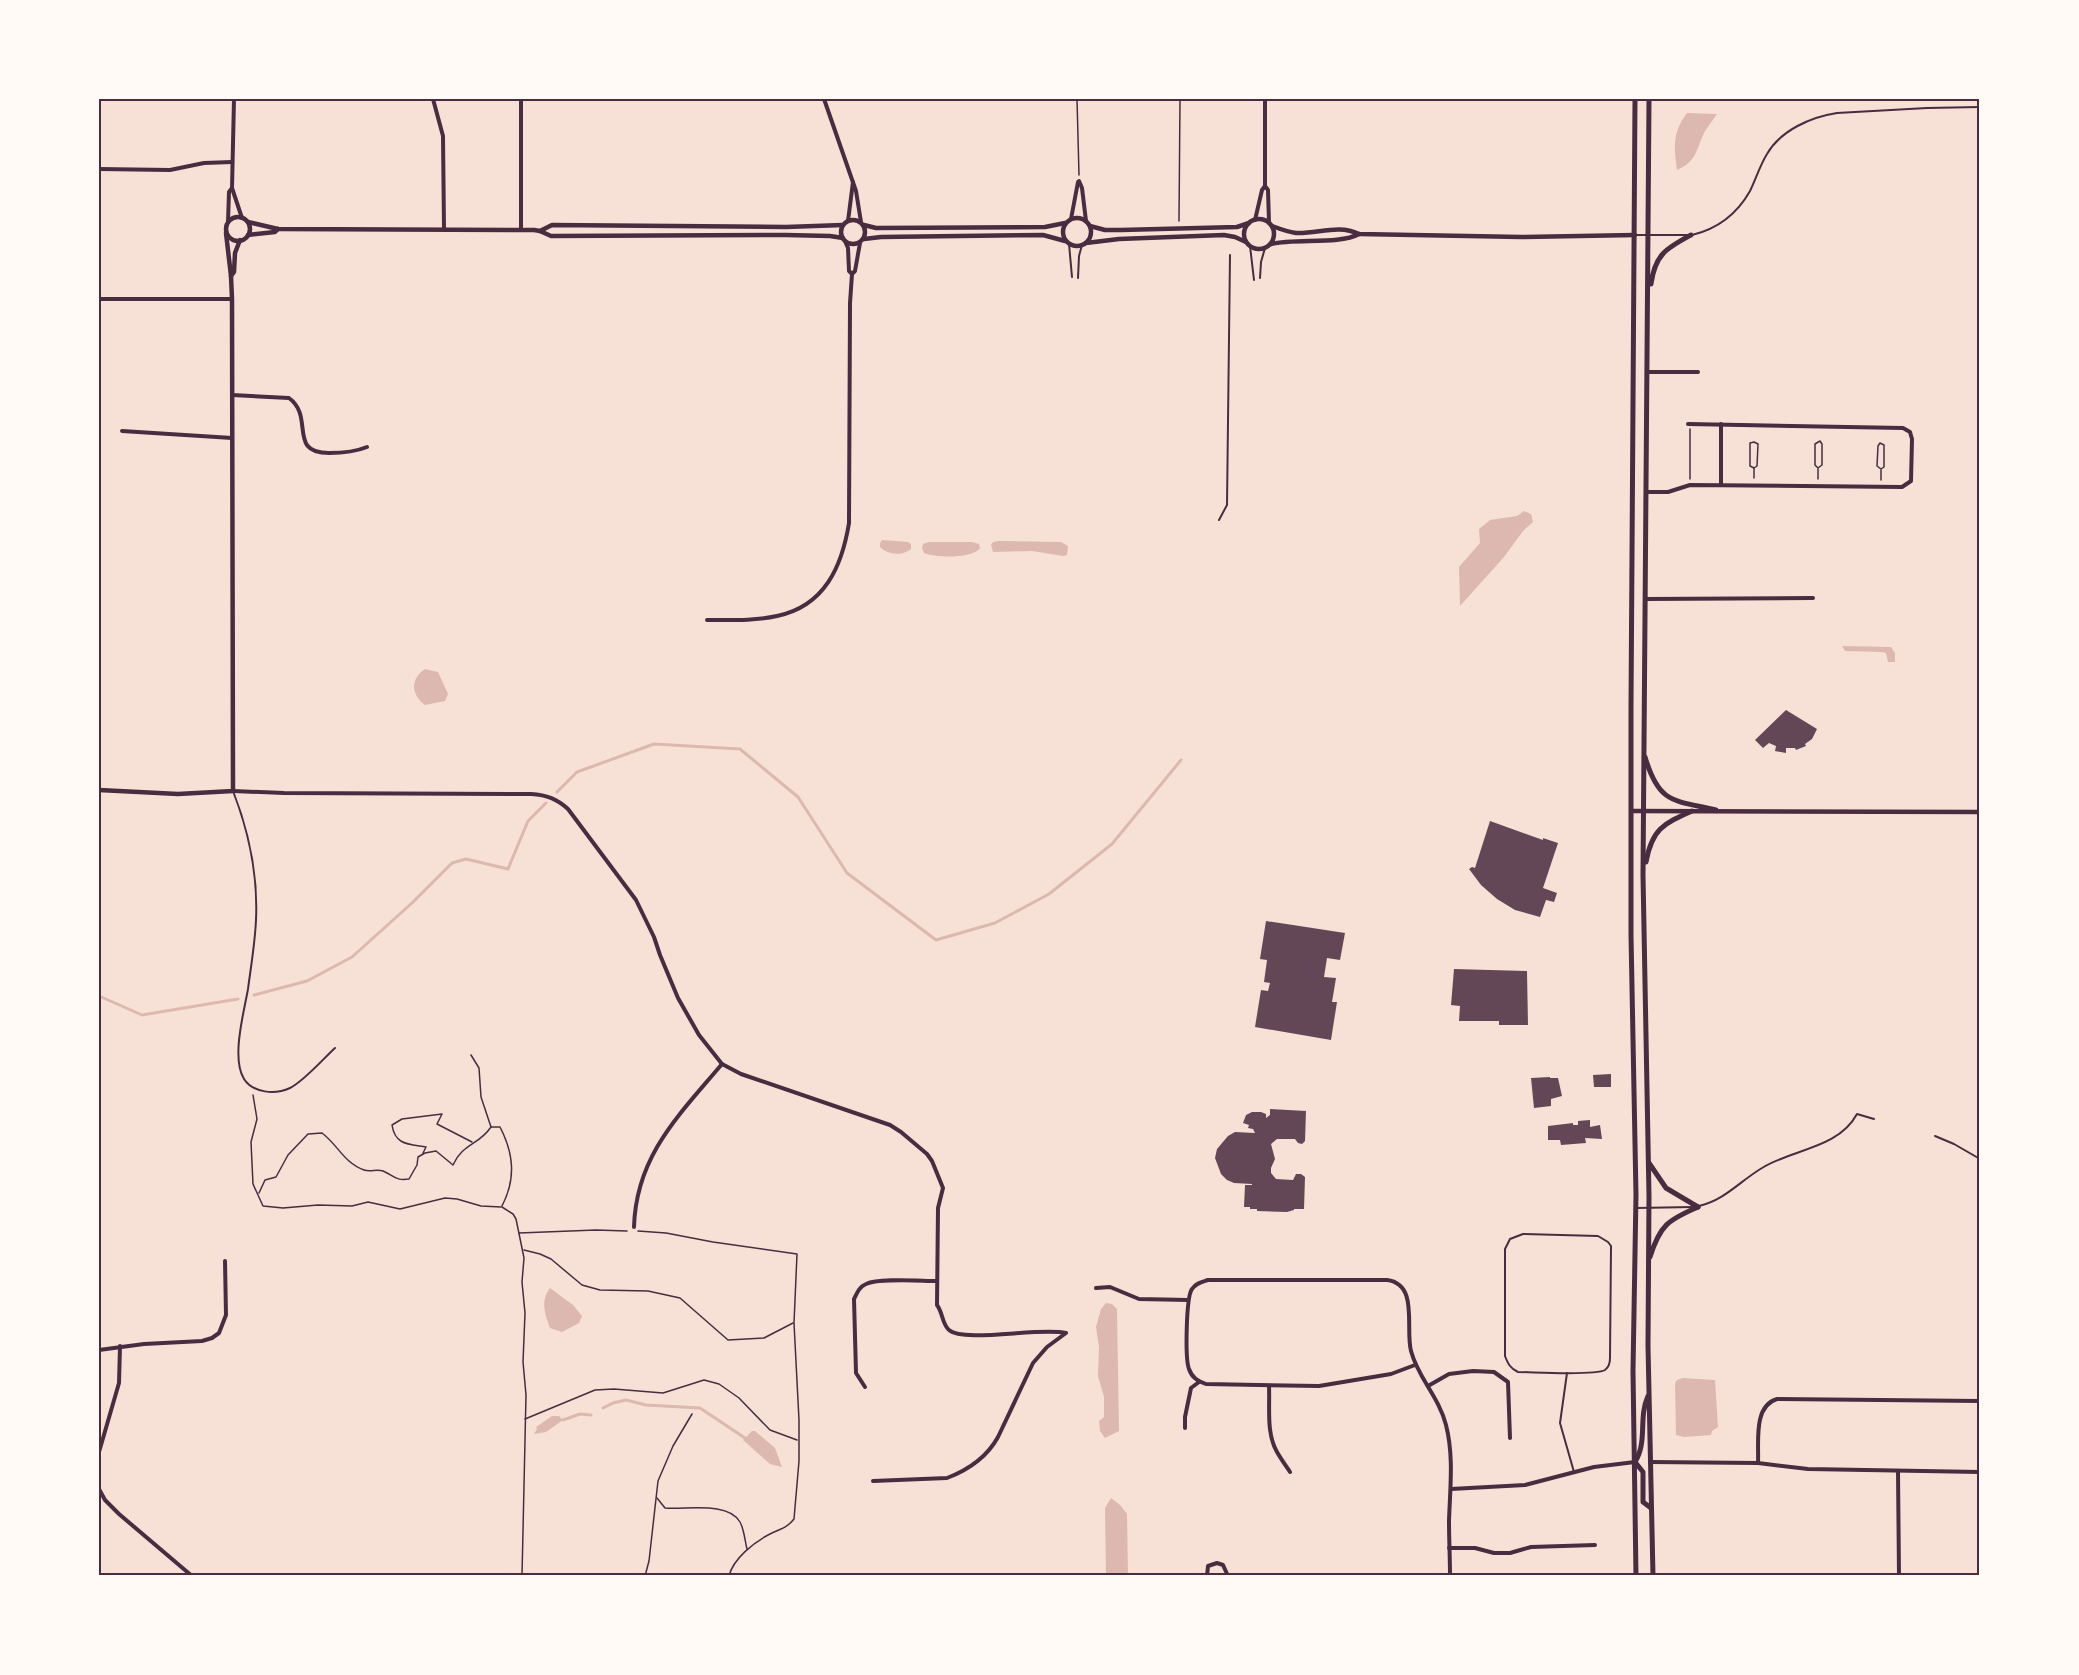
<svg xmlns="http://www.w3.org/2000/svg" width="2079" height="1675" font-family="Signika,sans-serif">
<style>
.water{fill:#dcb8b0}
.lines{fill:none;stroke-linecap:round;stroke-linejoin:round}
.stream{stroke:#dcb8b0;stroke-width:3}
.building{fill:#644757}
.path{stroke:#4a2c40;stroke-width:1.5}
.service{stroke:#4a2c40;stroke-width:2}
.minor{stroke:#4a2c40;stroke-width:4}
.tertiary{stroke:#4a2c40;stroke-width:4.5}
.secondary{stroke:#4a2c40;stroke-width:5}
.neatline{fill:none;stroke:#4a2c40;stroke-width:2}
</style>
<rect width="100%" height="100%" fill="#f7e1d7"/>
<g class="water">
<path d="M1687 113 1717 114C1713 120 1709 125 1705 131 1696 148 1698 161 1677 170 1674 147 1672 133 1687 113Z"/>
<path d="M1524 511 1531 514 1533 522 1523 531 1504 557 1460 606 1459 567 1480 543 1479 529 1490 520 1517 516Z"/>
<path d="M882 540 908 542 911 544V549C903 556 888 555 880 547V543Z"/>
<path d="M998 541 1061 542 1068 546 1067 555 1063 556 1032 551 993 552 991 545 993 542Z"/>
<path d="M929 542H972L979 544 980 548C972 559 936 558 924 553L922 548 923 544Z"/>
<path d="M1842 646 1891 647 1895 653V662H1888L1886 653 1882 652 1845 651Z"/>
<path d="M425 669 438 672 448 694 445 701 425 705C411 695 410 679 425 669Z"/>
<path d="M550 1288 573 1305 582 1316 579 1323 562 1332 550 1328C545 1314 540 1301 550 1288Z"/>
<path d="M1106 1303 1112 1304 1117 1309 1119 1431 1105 1438 1100 1431 1099 1421 1104 1417V1397L1098 1376 1099 1347 1096 1327 1101 1309Z"/>
<path d="M1683 1378 1715 1380 1718 1427 1712 1431 1711 1435 1684 1437 1676 1435 1675 1383 1677 1380Z"/>
<path d="M552 1416H559L563 1420 546 1432 534 1434 537 1429 536 1427Z"/>
<path d="M752 1431H755L775 1448 782 1467 770 1464 743 1440Z"/>
<path d="M1111 1498 1120 1505 1127 1514 1128 1576H1106L1105 1508Z"/>
</g>
<g class="lines">
<g class="stream">
<path d="M557 792 577 772 654 744 740 749 798 797 847 873 936 940 995 923 1049 894 1112 844 1181 760"/>
<path d="M254 995 307 981 352 957 412 903 452 863 466 859 508 869 528 821 546 803"/>
<path d="M99 996 142 1015 238 999"/>
<path d="M603 1408 613 1403 626 1400 646 1405 700 1408 745 1438"/>
<path d="M563 1420 580 1414 591 1415"/>
</g>
</g>
<g class="building">
<path d="M1786 710 1817 729 1812 739 1805 744 1806 746 1796 750 1795 748H1786V753L1775 751 1776 746 1769 743 1763 748 1755 740Z"/>
<path d="M1490 821 1543 840V838L1558 843 1543 888 1557 893 1554 902 1546 900 1540 917 1515 910 1497 899 1481 885 1469 869 1472 867 1475 868Z"/>
<path d="M1266 921 1345 933 1340 960 1327 958 1324 977 1336 978 1332 1002H1337L1331 1040 1255 1027 1261 990 1268 991 1270 983 1264 982 1267 960 1260 959Z"/>
<path d="M1454 969 1527 971 1528 1025H1499V1021H1459L1460 1006 1451 1005Z"/>
<path d="M1611 1074V1087H1594L1593 1075Z"/>
<path d="M1550 1077V1078H1558L1562 1096 1551 1099V1106L1534 1108 1531 1078Z"/>
<path d="M1270 1109 1306 1111 1305 1141 1302 1144 1298 1143 1295 1139H1277L1271 1144 1275 1159 1271 1168V1173L1276 1179 1293 1180 1296 1174H1301L1305 1177 1304 1209H1294V1210L1287 1212 1257 1211V1209H1250V1207H1244L1245 1185H1252V1184L1234 1183 1227 1180 1221 1174 1215 1158 1217 1149 1228 1136 1235 1132 1255 1133 1253 1129 1248 1128 1249 1125 1243 1123 1246 1115 1252 1112H1261L1266 1114V1118L1270 1115Z"/>
<path d="M1590 1120V1127L1600 1125 1602 1139 1585 1138 1586 1143 1561 1145 1560 1140H1548V1126L1573 1123V1125H1578V1121Z"/>
</g>
<g class="lines">
<g class="path">
<path d="M1077 99 1079 175"/>
<path d="M1179 221 1180 99"/>
<path d="M1820 441 1822 444V465L1818 468 1815 465V444Z"/>
<path d="M1754 442 1758 444 1757 466 1754 468 1750 466V443Z"/>
<path d="M1880 443 1884 445V467L1881 469 1877 466 1878 446Z"/>
<path d="M1754 468V478"/>
<path d="M1881 470V480"/>
<path d="M1690 479V429"/>
<path d="M1818 479V469"/>
<path d="M471 1055 479 1068 481 1097 491 1127H500C514 1154 516 1179 502 1206"/>
<path d="M253 1095 257 1119 251 1142 253 1184 263 1206 283 1208 318 1205 352 1206 368 1202 400 1209 445 1198 457 1199 481 1206 501 1207"/>
<path d="M423 1153 426 1147C408 1144 395 1145 392 1125L402 1119 442 1114 437 1124 472 1142"/>
<path d="M259 1193 265 1180 276 1177 288 1155 308 1134 322 1133C338 1145 344 1163 364 1170 370 1172 377 1169 383 1171 395 1176 395 1181 409 1179L417 1165 418 1157 425 1153 436 1151 453 1165C462 1144 479 1145 491 1127"/>
<path d="M502 1207 513 1214 516 1219 524 1258 522 1282 525 1313 523 1362 526 1395 522 1576"/>
<path d="M638 1231 666 1233 713 1242 797 1254 794 1323 799 1420V1461L794 1519C787 1528 780 1529 770 1534 754 1542 733 1559 729 1576"/>
<path d="M519 1233 596 1230 627 1231"/>
<path d="M524 1250 540 1254 551 1259 582 1285 600 1290 648 1291 680 1298 728 1340 764 1338 793 1323"/>
<path d="M525 1419 595 1390 614 1389 663 1393 704 1380 719 1384 739 1398 770 1430 797 1440"/>
<path d="M657 1498 665 1508C686 1510 728 1501 740 1522 744 1529 745 1541 747 1549"/>
<path d="M645 1576 649 1561 658 1481 673 1446 692 1414"/>
</g>
<g class="service">
<path d="M1635 235H1687"/>
<path d="M1692 235C1717 229 1737 214 1750 191 1756 179 1760 165 1767 154 1781 130 1811 117 1837 113L1927 108 1980 107"/>
<path d="M1069 244 1072 277"/>
<path d="M1250 246 1254 280"/>
<path d="M1078 278 1079 256 1082 245"/>
<path d="M1260 278 1261 262 1265 248"/>
<path d="M1219 520 1227 505 1230 255"/>
<path d="M233 791C249 832 258 876 256 920 255 943 251 966 248 989 244 1012 231 1058 244 1079 253 1093 275 1095 290 1088 304 1081 322 1060 335 1048"/>
<path d="M1935 1136 1954 1144 1980 1159"/>
<path d="M1699 1206C1725 1200 1740 1181 1762 1168 1792 1149 1838 1149 1857 1114L1874 1119"/>
<path d="M1636 1208 1693 1207"/>
<path d="M1523 1234 1598 1236 1608 1242 1611 1246 1610 1358C1610 1363 1609 1367 1605 1370 1595 1376 1533 1372 1518 1372 1510 1368 1508 1364 1505 1356V1249L1510 1239Z"/>
<path d="M1567 1373 1560 1423 1574 1472"/>
</g>
<g class="minor">
<path d="M433 99 443 136 444 229"/>
<path d="M521 99V230"/>
<path d="M824 99 856 191 861 222"/>
<path d="M1265 99V186L1268 190 1269 223"/>
<path d="M99 169 170 170 204 163 232 162"/>
<path d="M1079 181 1082 188 1086 221"/>
<path d="M232 188 242 218"/>
<path d="M1071 219 1078 182"/>
<path d="M1255 220 1262 190 1265 186"/>
<path d="M848 221 853 182"/>
<path d="M228 222 229 192 232 188 234 99"/>
<path d="M845 241 848 248 849 271 852 274"/>
<path d="M99 299H232"/>
<path d="M1647 372H1698"/>
<path d="M232 395 289 398C315 417 287 453 329 453 342 453 355 452 367 447"/>
<path d="M122 431 232 438"/>
<path d="M1721 485V424"/>
<path d="M1647 492H1668L1690 485 1902 487 1911 481 1912 439 1910 432 1903 428 1688 424"/>
<path d="M1646 599 1813 598"/>
<path d="M707 620C730 620 755 621 777 616 825 606 842 566 849 523L850 303 852 274 855 271 860 243"/>
<path d="M233 791 284 793 531 794C547 795 557 799 568 809L636 900 654 937 660 955 678 998 699 1035 722 1064 741 1074 890 1125 901 1132 927 1154 932 1161 943 1188 938 1208 937 1305C943 1313 942 1324 949 1330 964 1343 1040 1327 1066 1333L1047 1347 1033 1363 998 1437C987 1457 968 1470 947 1478L873 1481"/>
<path d="M634 1227C636 1156 679 1115 722 1064"/>
<path d="M1096 1288 1110 1287 1139 1299 1188 1300"/>
<path d="M99 1350 144 1344 202 1341 212 1338 219 1333 226 1315 225 1261"/>
<path d="M1415 1365 1391 1374 1319 1386 1206 1384C1198 1381 1192 1378 1189 1369 1185 1359 1186 1297 1192 1289 1196 1283 1202 1282 1208 1280H1387C1419 1284 1405 1328 1411 1351 1418 1378 1439 1397 1446 1425 1454 1456 1450 1489 1449 1521 1449 1539 1450 1558 1450 1576"/>
<path d="M1269 1386C1270 1408 1266 1433 1277 1452 1281 1459 1286 1466 1290 1472"/>
<path d="M1428 1386 1449 1374 1473 1371 1494 1372 1508 1382 1510 1438"/>
<path d="M865 1387 856 1373 854 1299C857 1293 859 1287 866 1284 879 1278 920 1281 937 1281"/>
<path d="M1185 1428V1417L1191 1388 1199 1382"/>
<path d="M99 1452 119 1383 120 1346"/>
<path d="M1650 1462 1758 1463 1808 1469 1980 1472"/>
<path d="M1758 1463C1759 1442 1753 1406 1777 1399L1980 1401"/>
<path d="M1898 1471 1899 1576"/>
<path d="M99 1489 105 1500 119 1514 192 1576"/>
<path d="M1451 1489 1525 1485 1594 1467 1635 1462"/>
<path d="M1449 1548H1475L1494 1553H1510L1531 1547 1595 1545"/>
<path d="M1207 1576 1208 1566 1217 1563 1223 1565 1228 1576"/>
</g>
<g class="tertiary">
<circle cx="238" cy="229" r="12"/>
<circle cx="1077" cy="232" r="14"/>
<circle cx="1259" cy="234" r="15"/>
<circle cx="853" cy="232" r="12"/>
<path d="M248 222 278 229 534 230 540 231 551 236 786 235 830 236 843 238"/>
<path d="M864 225 876 228 1045 227 1065 223"/>
<path d="M1090 226 1105 230H1121L1237 227 1249 223"/>
<path d="M1272 226C1280 229 1288 232 1296 233 1318 234 1338 224 1359 234L1521 237 1635 235"/>
<path d="M540 231 552 225 786 227 843 225"/>
<path d="M248 235 275 232 278 229"/>
<path d="M864 239 881 237 1043 235 1065 241"/>
<path d="M1086 243 1119 239 1224 235 1235 237 1246 242"/>
<path d="M1271 244C1297 238 1339 245 1359 234"/>
<path d="M231 276 234 272 235 253 240 240"/>
<path d="M99 790 178 794 233 791 232 299 231 276 226 233"/>
<path d="M1631 811 1980 812"/>
</g>
<g class="secondary">
<path d="M1635 99 1631 707V935L1636 1195 1633 1371 1636 1576"/>
<path d="M1649 99 1643 875 1649 1196 1648 1346 1653 1576"/>
<path d="M1651 284C1655 254 1667 248 1691 235"/>
<path d="M1645 757C1659 804 1673 800 1716 810"/>
<path d="M1646 862C1652 829 1663 824 1692 811"/>
<path d="M1649 1163 1666 1188 1698 1207"/>
<path d="M1650 1257C1660 1225 1668 1220 1698 1207"/>
<path d="M1648 1396C1638 1418 1648 1441 1635 1462L1643 1472V1502L1651 1508"/>
</g>
</g>
<rect width="2079" height="1675" fill="none" stroke="#fffaf5" stroke-width="201"/>
<rect x="100" y="100" width="1878" height="1474" class="neatline"/>
</svg>
